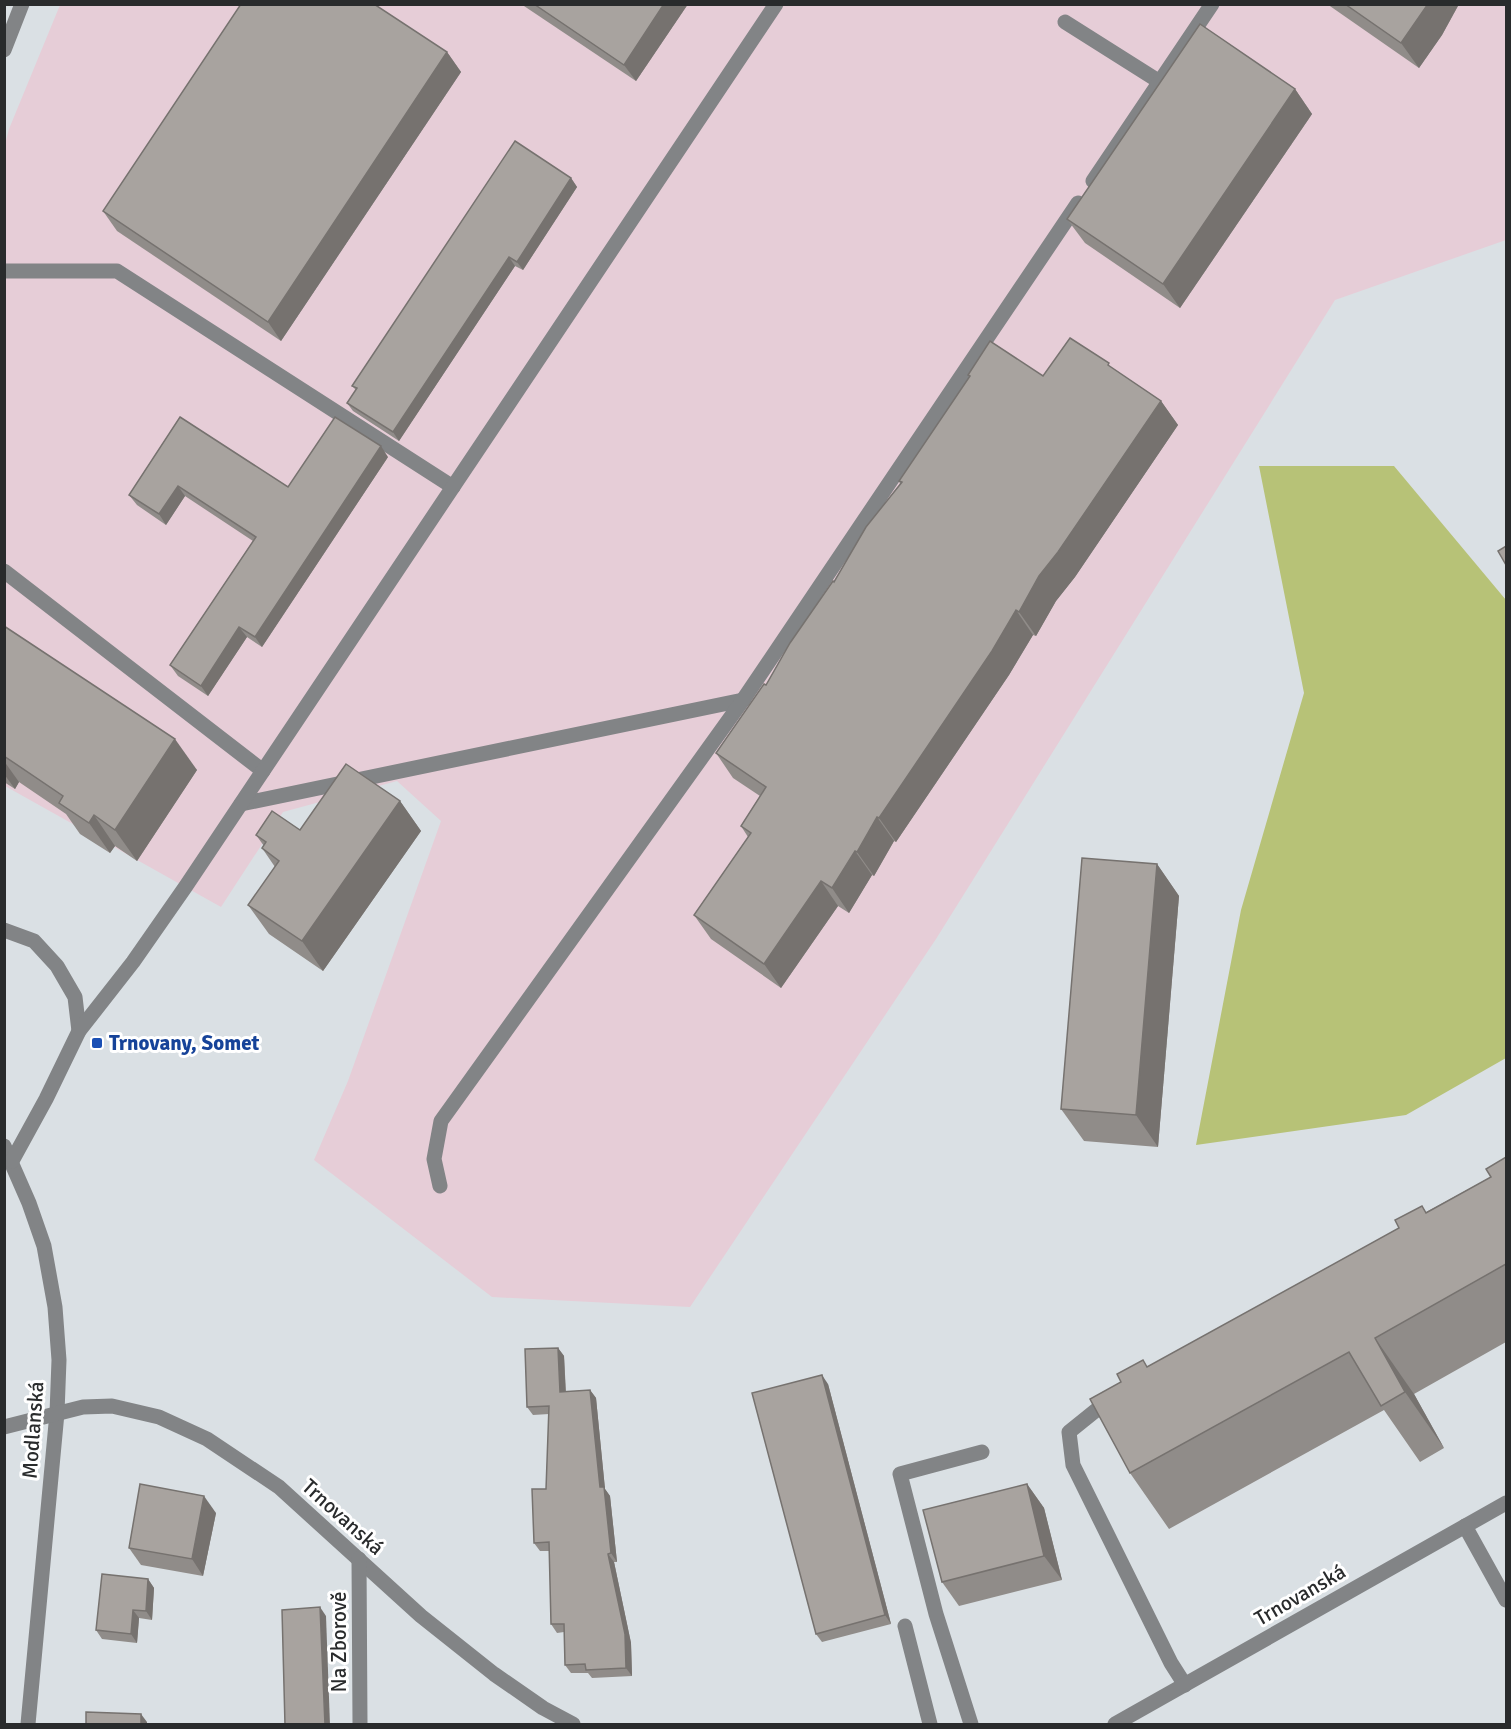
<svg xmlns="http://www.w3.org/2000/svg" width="1511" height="1729" font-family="Signika,sans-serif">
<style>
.industrial{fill:#e6cdd7}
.green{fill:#b7c277}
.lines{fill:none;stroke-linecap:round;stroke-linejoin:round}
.minor{stroke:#828486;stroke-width:15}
.wall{fill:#908c89}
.shaded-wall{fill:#76726f}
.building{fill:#a8a39f;stroke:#76726f;stroke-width:1.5}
.transit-dot{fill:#1a4fb4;stroke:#fff;stroke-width:2}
.labels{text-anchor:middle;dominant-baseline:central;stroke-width:6;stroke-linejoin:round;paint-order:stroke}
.transit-label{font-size:21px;font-weight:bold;fill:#164399;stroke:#fff;text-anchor:start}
.street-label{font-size:21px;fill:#292b2c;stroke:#fff}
</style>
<rect width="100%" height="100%" fill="#dae0e4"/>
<path class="industrial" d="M60 5H1506V240L1335 300 936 939 690 1307 492 1297 314 1160 348 1081 441 821 397 781 283 812 221 907 5 786V144L9 129Z"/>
<path class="green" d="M1259 466H1394L1506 600V1058L1406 1115 1196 1145 1241 910 1304 693Z"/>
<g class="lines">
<g class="minor">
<path d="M1065 22 1160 82"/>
<path d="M4 50 22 4"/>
<path d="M1093 181 1212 4"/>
<path d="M4 271H117L453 487"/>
<path d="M4 571 263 771"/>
<path d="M241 804 743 700"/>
<path d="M4 930 34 941 57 966 75 997 79 1031"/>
<path d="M4 1146 29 1203 44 1246 55 1307 59 1360 57 1413 28 1724"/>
<path d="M12 1161 46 1099 79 1031 133 962 186 886 776 4"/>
<path d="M440 1186 434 1159 441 1121 743 700 1078 203"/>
<path d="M1110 1399 1069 1432 1073 1465 1171 1663 1185 1685"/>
<path d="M4 1427 83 1407 112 1406 159 1417 207 1439 279 1487 421 1616 494 1674 543 1708 573 1724"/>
<path d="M1465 1526 1506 1600"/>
<path d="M359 1559 360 1724"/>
<path d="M905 1626 930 1724"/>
<path d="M971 1724 936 1614 900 1474 982 1452"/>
<path d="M1115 1724 1506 1503"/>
</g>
</g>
<g class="wall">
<path d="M521 4H688L636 81Z"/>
<path d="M1327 4H1459L1442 35 1419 68Z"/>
<path d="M447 52 461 72 281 341 117 231 103 211Z"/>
<path d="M1295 89 1312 114 1180 308 1085 243 1067 219Z"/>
<path d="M571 178 577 187 523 270 515 266 399 441 353 411 347 403 356 390 352 386Z"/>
<path d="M1112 368 1161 401 1178 425 1075 577 1056 601 1036 636 1033 635 1009 675 896 842 894 841 874 876 872 875 849 913 838 906 781 988 711 939 694 915 748 837 741 826 760 796 733 778 716 753 766 685 900 484 899 481 1043 376Z"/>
<path d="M180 417 288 487 388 457 262 647 247 637 208 696 178 676 170 665 253 541 185 496 166 525 137 505 129 495Z"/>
<path d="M4 626 197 770 137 861 115 846 110 853 80 834 66 814 19 782 15 789 4 782Z"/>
<path d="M400 801 421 831 323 971 269 934 248 905 275 867 262 848 264 846 256 835 300 830Z"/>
<path d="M1157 864 1179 896 1158 1147 1084 1141 1061 1109Z"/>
<path d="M1506 1157V1342L1414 1394 1444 1448 1420 1462 1384 1410 1169 1529 1130 1473 1121 1382 1399 1228 1422 1206 1426 1212 1491 1177Z"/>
<path d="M558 1348 564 1356 566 1392 590 1390 596 1398 605 1489 610 1496 617 1562H614L631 1643 632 1676 592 1678 588 1673H571L565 1665 564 1632 557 1633 551 1624 550 1551H540L534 1543 546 1489 549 1414 533 1415 527 1407Z"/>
<path d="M828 1384 891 1624 822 1642 816 1634Z"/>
<path d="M1027 1484 1044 1508 1062 1580 959 1606 942 1582Z"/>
<path d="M216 1513 203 1576 141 1565 129 1548Z"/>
<path d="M148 1579 154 1588 152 1620 139 1618 137 1643 102 1639 96 1630Z"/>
</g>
<g class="shaded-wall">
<path d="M664 4H688L636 81 624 65Z"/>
<path d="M1428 4H1459L1442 35 1419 68 1401 43Z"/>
<path d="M447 52 461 72 281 341 268 322Z"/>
<path d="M1295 89 1312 114 1180 308 1163 284Z"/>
<path d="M571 178 577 187 523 270 517 262Z"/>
<path d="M509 257 515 266 399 441 393 432Z"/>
<path d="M1161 401 1178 425 1075 577 1056 601 1036 636 1019 612 1039 576Z"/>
<path d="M381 446 388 457 262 647 255 637Z"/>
<path d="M178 486 185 496 166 525 159 514Z"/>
<path d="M1016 610 1033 635 1009 675 896 842 879 818Z"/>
<path d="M239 627 247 637 208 696 201 686Z"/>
<path d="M175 739 197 770 137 861 115 830Z"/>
<path d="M4 761 19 782 15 789 4 774Z"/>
<path d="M400 801 421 831 323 971 302 941Z"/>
<path d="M94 815 115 846 110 853 89 823Z"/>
<path d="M877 817 894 841 874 876 857 852Z"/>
<path d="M855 851 872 875 849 913 832 888Z"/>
<path d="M1157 864 1179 896 1158 1147 1136 1115Z"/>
<path d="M821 881 838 906 781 988 764 964Z"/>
<path d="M1375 1338 1414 1394 1444 1448 1405 1392Z"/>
<path d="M558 1348 564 1356 566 1401 560 1392Z"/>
<path d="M822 1375 828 1384 891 1624 885 1615Z"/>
<path d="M590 1390 596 1398 605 1489 610 1496 617 1562 611 1553 600 1487Z"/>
<path d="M1027 1484 1044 1508 1062 1580 1044 1556Z"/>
<path d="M204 1496 216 1513 203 1576 192 1559Z"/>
<path d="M608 1554 614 1562 631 1643 632 1676 626 1668Z"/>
<path d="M148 1579 154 1588 152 1620 146 1611Z"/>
<path d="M320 1607 326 1616 330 1725H325Z"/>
<path d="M133 1610 139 1618 137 1643 131 1634Z"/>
<path d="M141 1714 147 1722V1725H141Z"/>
</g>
<g class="building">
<path d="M241 4H374L447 52 268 322 103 211Z"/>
<path d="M534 4H664L624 65Z"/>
<path d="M1345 4H1428L1401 43Z"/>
<path d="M1200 24 1295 89 1163 284 1067 219Z"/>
<path d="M515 141 571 178 517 262 509 257 393 432 347 403 357 388 352 386Z"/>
<path d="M1070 338 1109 363 1108 365 1161 401 1058 552 1039 576 1019 612 1016 610 992 651 879 818 877 817 857 852 855 851 832 888 821 881 764 964 694 915 751 833 741 826 766 787 716 753 764 684 766 685 790 643 833 581 834 582 866 527 902 482 899 481 970 376 968 375 990 341 1043 376Z"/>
<path d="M180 417 288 487 335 417 381 446 255 637 239 627 201 686 170 665 256 537 178 486 159 514 129 495Z"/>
<path d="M1506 546V565L1498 551Z"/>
<path d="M4 626 175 739 115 830 94 815 89 823 59 803 63 796 4 756Z"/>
<path d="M346 764 400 801 302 941 248 905 279 861 262 848 266 842 256 835 272 811 300 830Z"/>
<path d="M1082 858 1157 864 1136 1115 1061 1109Z"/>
<path d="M1506 1157V1264L1375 1338 1405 1392 1381 1406 1349 1352 1130 1473 1090 1399 1121 1382 1117 1374 1143 1360 1147 1367 1399 1228 1395 1220 1422 1206 1426 1213 1491 1177 1486 1169Z"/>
<path d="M558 1348 560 1392 590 1390 600 1487H604L611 1553 608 1554 625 1634 626 1668 586 1670 585 1664 565 1665 564 1624H551L549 1542 534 1543 532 1489H546L549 1406 527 1407 525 1349Z"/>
<path d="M822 1375 885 1615 816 1634 752 1393Z"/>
<path d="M140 1484 204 1496 192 1559 129 1548Z"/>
<path d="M1027 1484 1044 1556 942 1582 923 1510Z"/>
<path d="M102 1574 148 1579 146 1611 133 1610 131 1634 96 1630Z"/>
<path d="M320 1607 325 1725H285L282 1610Z"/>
<path d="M86 1712 141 1714V1725H86Z"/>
</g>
<rect class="transit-dot" x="91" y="1037" width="12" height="12" rx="3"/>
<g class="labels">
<g class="transit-label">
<text x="109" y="1043">Trnovany, Somet</text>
</g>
<g class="street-label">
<text transform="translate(33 1430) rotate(-86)">Modlanská</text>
<text transform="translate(343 1517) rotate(42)">Trnovanská</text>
<text transform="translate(1300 1595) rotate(-30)">Trnovanská</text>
<text transform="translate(339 1642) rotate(-90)">Na Zborově</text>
</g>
</g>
<rect width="1511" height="1729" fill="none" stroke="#292b2c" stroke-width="12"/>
</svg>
